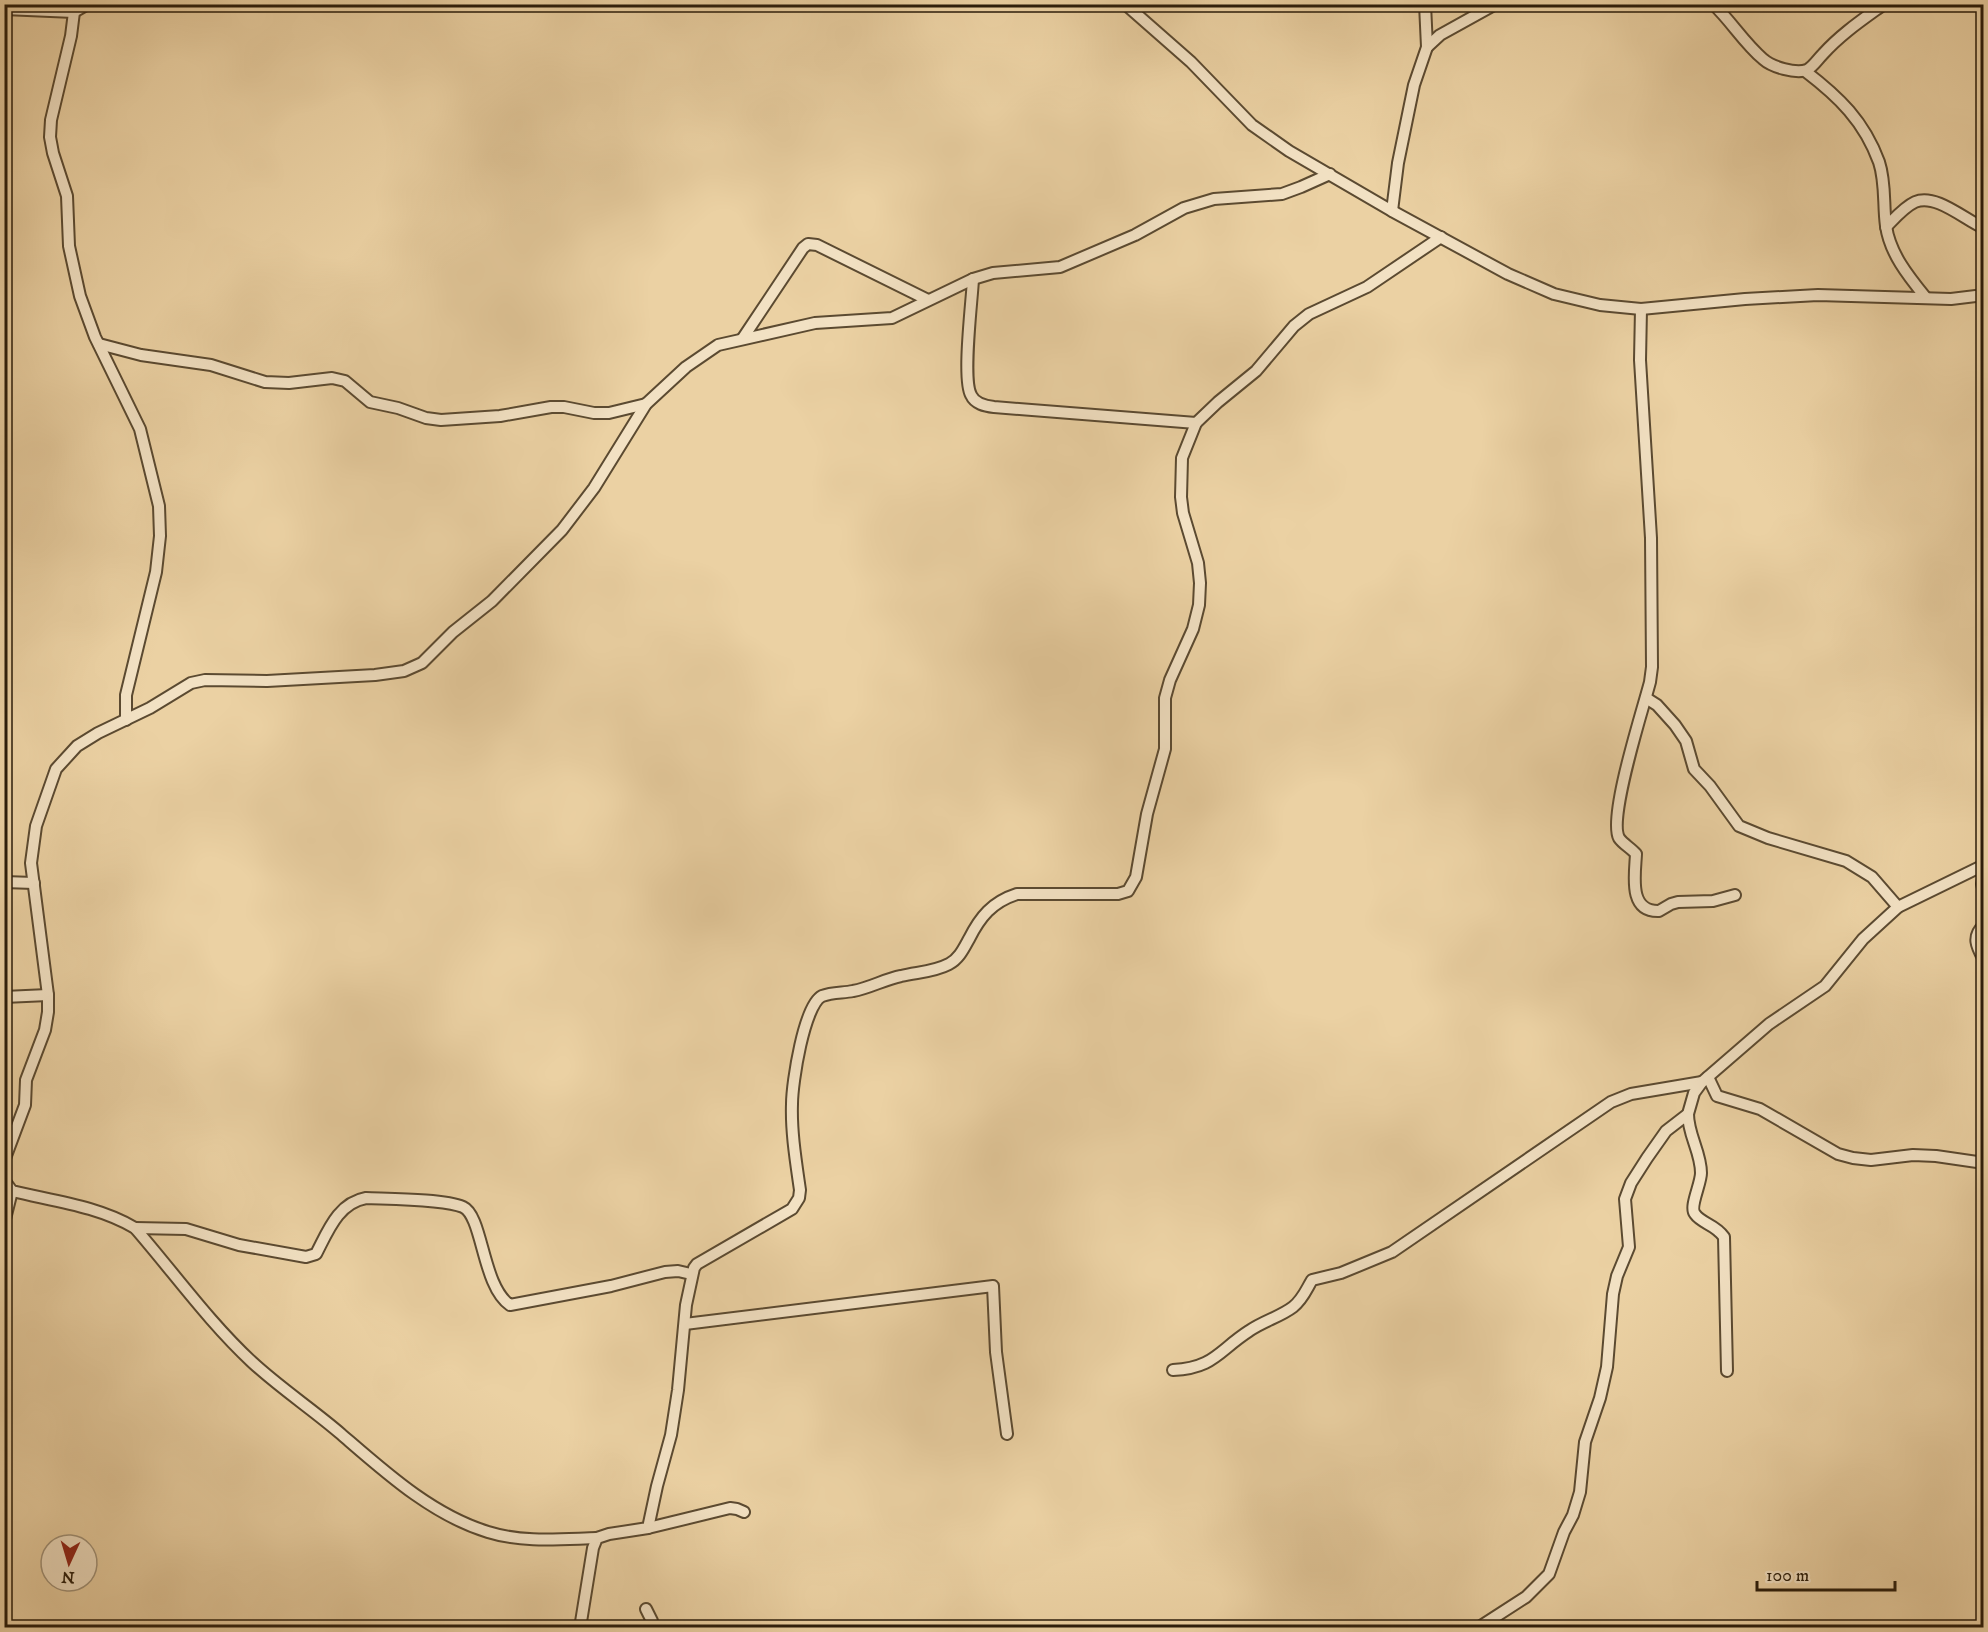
<svg xmlns="http://www.w3.org/2000/svg" width="1988" height="1632" viewBox="0 0 1988 1632" font-family="'IM FELL DW Pica',serif">
<style>
.lines{fill:none;stroke-linecap:round;stroke-linejoin:round}
.minor-casing{stroke:#5b4a31;stroke-width:14}
.minor{stroke:#f2e1c3;stroke-width:10}
</style>
<rect width="100%" height="100%" fill="#ebd1a3"/>
<filter id="stains"><feTurbulence type="fractalNoise" baseFrequency=".00333" numOctaves="4"/><feColorMatrix values="0 0 0 0 .2 0 0 0 0 .09 0 0 0 0 .02 0 0 0 .5 -.17"/></filter>
<radialGradient id="worn" r=".72"><stop offset=".6" stop-color="#630" stop-opacity="0"/><stop offset="1" stop-color="#630" stop-opacity=".3"/></radialGradient>
<g class="lines">
<g class="minor-casing">
<g id="minor">
<path d="M1125,4L1191,62L1252,125L1289,151L1392,211L1508,274L1554,294L1600,305L1641,309L1745,299L1818,295L1951,299L1984,295"/>
<path d="M1713,4C1731,21 1744,43 1763,59C1772,67 1795,74 1807,70C1813,67 1818,59 1823,54C1841,34 1862,20 1884,4"/>
<path d="M4,9L74,12L88,4"/>
<path d="M74,12L71,36L51,120L50,137L53,153L67,196L69,246L80,296L95,337L140,429L159,506L160,536L156,572L126,695V720"/>
<path d="M1427,47L1440,35L1496,4"/>
<path d="M1805,71C1839,97 1864,121 1879,162C1886,183 1883,205 1886,226C1890,254 1909,277 1926,298"/>
<path d="M1392,211L1398,163L1414,85L1427,47L1425,4"/>
<path d="M1886,227C1894,219 1904,207 1915,202C1936,193 1965,220 1984,228"/>
<path d="M973,279C972,301 962,379 971,395C975,404 985,406 994,407L1196,423"/>
<path d="M1641,309L1640,360L1651,538L1652,667L1650,682C1643,709 1608,817 1619,838C1623,844 1631,848 1636,854C1635,875 1628,912 1659,911L1671,904L1678,902L1713,901L1735,895"/>
<path d="M743,338L803,248L808,244L817,245L928,300"/>
<path d="M99,344L141,355L211,365L265,382L289,383L332,378L345,381L370,402L398,408L426,418L441,420L500,416L551,407H564L594,413H609L646,404"/>
<path d="M1646,698L1657,705L1675,725L1686,741L1694,769L1710,786L1739,826L1768,838L1846,861L1872,877L1898,907"/>
<path d="M1984,872L1982,884L1984,892"/>
<path d="M4,882L34,883"/>
<path d="M1984,925C1971,937 1977,947 1984,960"/>
<path d="M4,997L48,995"/>
<path d="M1708,1077L1717,1096L1760,1109L1838,1154L1853,1158L1871,1160L1913,1155L1936,1156L1984,1163"/>
<path d="M1688,1114C1688,1135 1701,1152 1701,1173C1701,1184 1689,1207 1695,1214C1702,1224 1715,1224 1724,1237L1727,1371"/>
<path d="M4,1161L25,1105L26,1080L45,1030L48,1012V995L31,863L36,826L56,769L77,746L98,733L150,708L191,683L205,680L267,681L375,675L404,671L422,663L453,632L492,601L562,530L594,488L646,404L686,367L718,345L815,323L892,318L973,279L993,273L1060,267L1135,235L1184,208L1214,199L1282,194L1301,187L1330,174"/>
<path d="M4,1180L12,1191C53,1201 98,1206 135,1228C174,1273 209,1322 252,1362C280,1388 312,1409 341,1434C385,1472 432,1515 488,1532C523,1543 561,1539 597,1538"/>
<path d="M4,1223L12,1191"/>
<path d="M135,1228L186,1229L239,1245L306,1257L316,1254C328,1231 338,1203 366,1198C389,1199 444,1199 463,1207C483,1216 482,1286 510,1305L611,1286L665,1272L678,1271L691,1274"/>
<path d="M685,1324L993,1286L996,1352L1007,1434"/>
<path d="M1173,1370C1214,1368 1218,1351 1249,1331C1263,1321 1280,1317 1293,1307C1303,1299 1306,1290 1312,1280L1341,1273L1392,1252L1611,1102L1631,1094L1702,1082"/>
<path d="M648,1528L730,1508L737,1509L744,1512"/>
<path d="M646,1609L652,1621V1628"/>
<path d="M580,1628L593,1548L597,1538L609,1534L648,1528L657,1486L671,1435L678,1390L686,1305L694,1268L697,1264L792,1209L799,1198L800,1190C796,1162 791,1132 792,1104C792,1083 804,1005 822,996C832,992 843,993 853,991C870,988 885,979 901,976C918,972 934,972 949,964C959,959 964,948 969,939C980,917 992,902 1017,894H1118L1128,891L1136,877L1147,814L1165,749V698L1170,680L1193,629L1199,605L1200,583L1198,563L1183,513L1181,497L1182,458L1196,423L1218,402L1256,371L1294,326L1309,314L1367,287L1441,237"/>
<path d="M1478,1628L1526,1597L1549,1574L1564,1532L1573,1515L1580,1492L1585,1442L1600,1398L1607,1367L1613,1294L1617,1276L1629,1247L1625,1199L1631,1183L1647,1158L1666,1131L1688,1114L1694,1093L1702,1082L1769,1024L1825,986L1863,939L1898,907L1984,865"/>
</g>
</g>
<use href="#minor" class="minor"/>
</g>
<rect width="1988" height="1632" fill="none" stroke="#ebd1a3" stroke-width="24"/>
<rect x="6" y="6" width="1976" height="1620" fill="none" stroke="#2b1d0b" stroke-width="3"/>
<rect x="12" y="12" width="1964" height="1608" fill="none" stroke="#2b1d0b" stroke-width="1.5"/>
<g transform="translate(69 1563) rotate(184)"><circle r="28" fill="#f2e1c3" stroke="#a29379" stroke-width="1.5"/>
<path d="M0-4.5L10 22L0 15L-10 22Z" fill="#8f2418"/>
<text y="-9" font-size="16" font-weight="bold" text-anchor="middle" fill="#2b1d0b">N</text>
</g>
<path d="M1757 1581v9h138v-9" fill="none" stroke="#2b1d0b" stroke-width="3"/>
<text x="1766" y="1581" font-size="18" fill="#2b1d0b" stroke="#f2e1c3" stroke-width="4.5" paint-order="stroke">100 m</text>
<rect width="100%" height="100%" filter="url(#stains)"/>
<rect width="100%" height="100%" fill="url(#worn)"/>
</svg>
